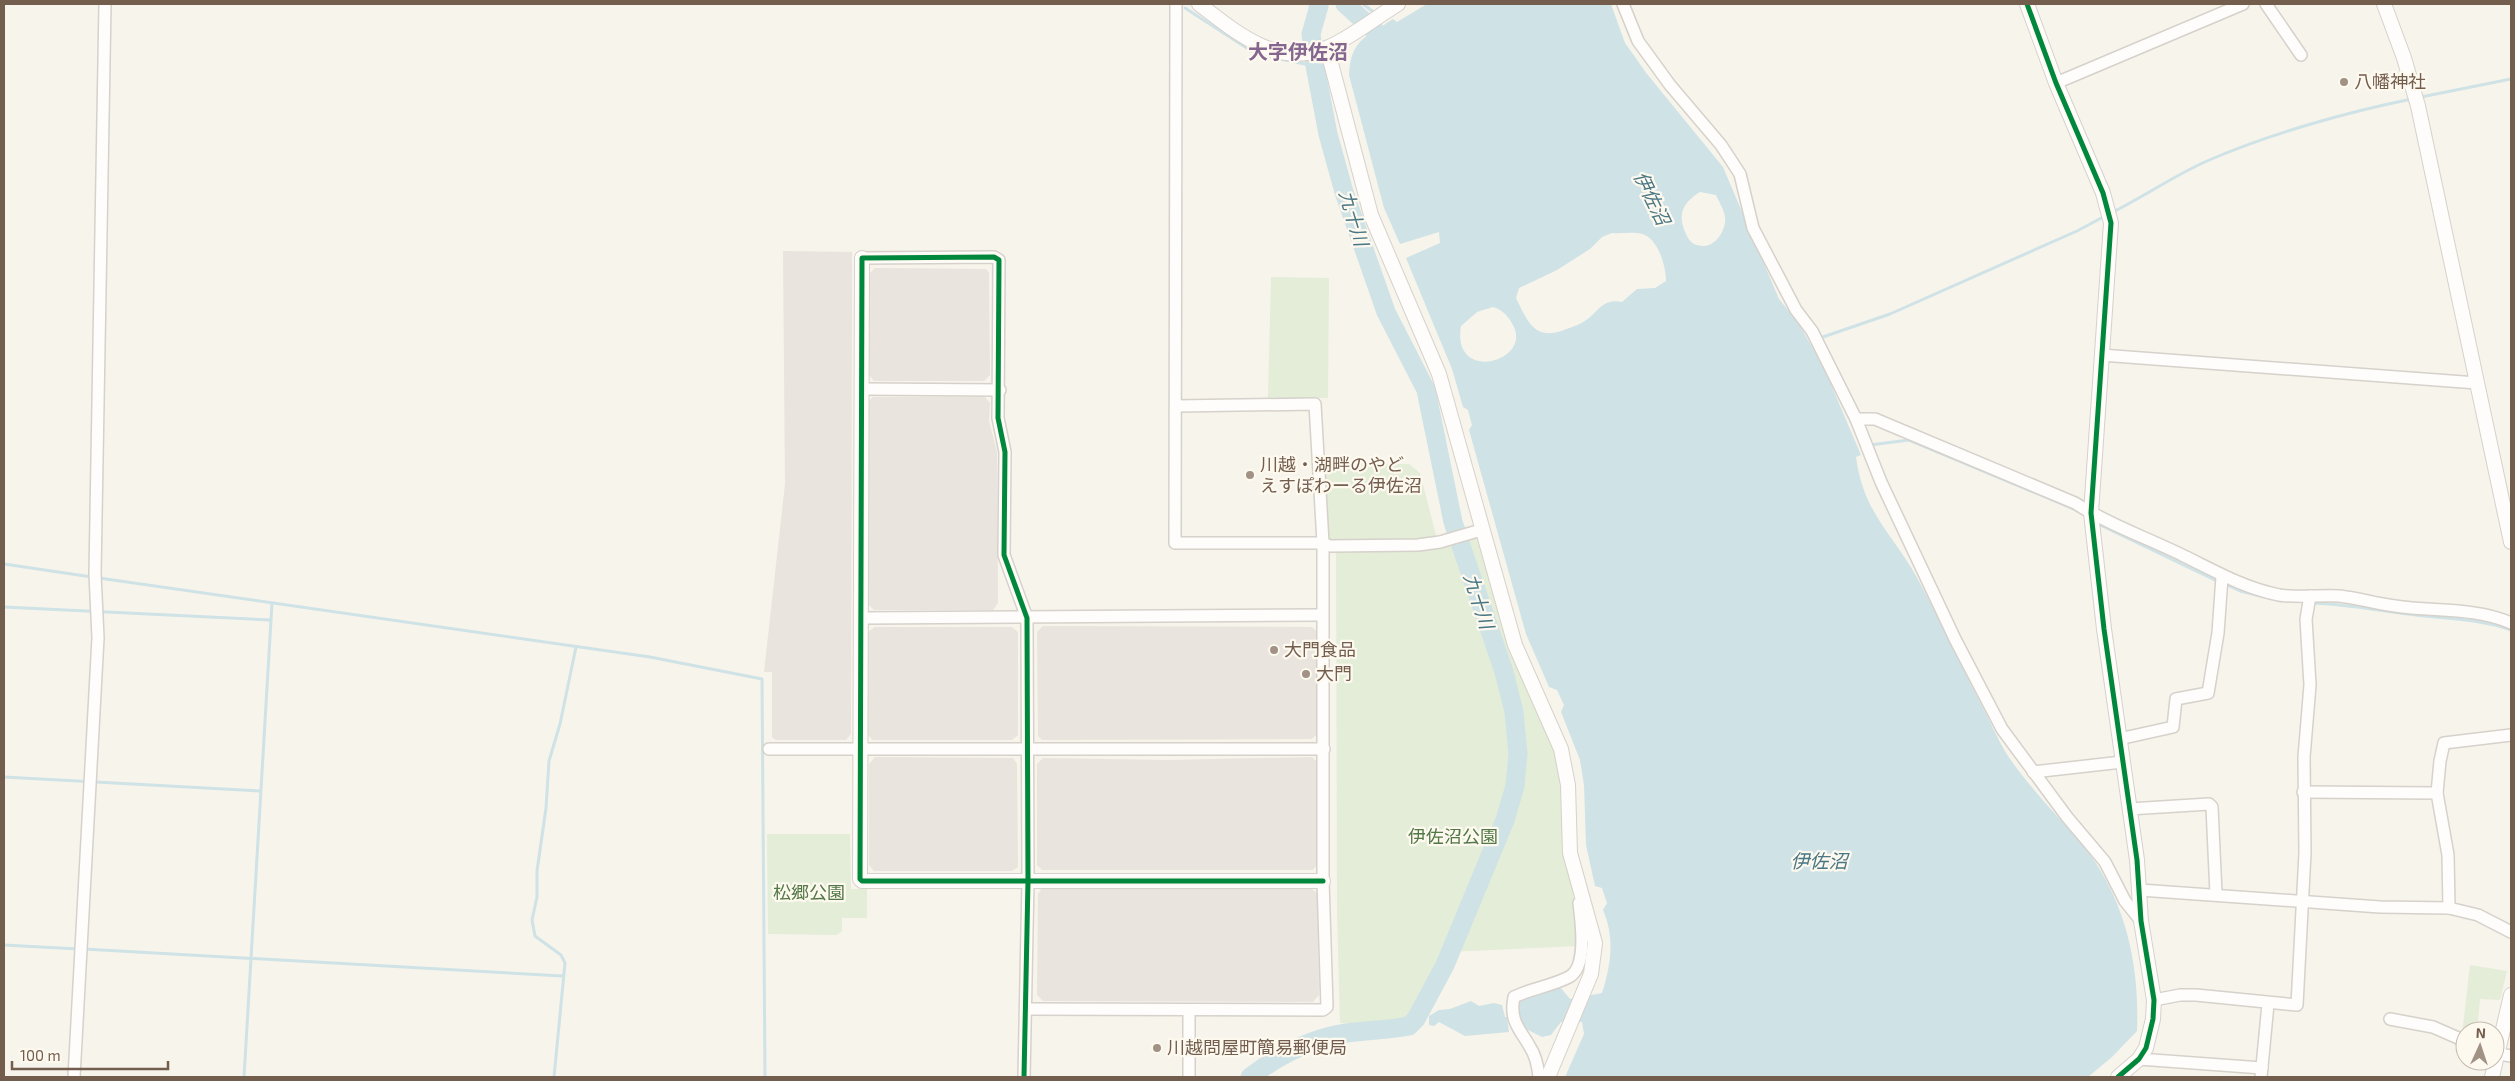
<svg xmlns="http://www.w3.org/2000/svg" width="2515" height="1081" viewBox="0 0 2515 1081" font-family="'Exo 2','Noto Sans JP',sans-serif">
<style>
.industrial{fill:#e9e4dd}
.green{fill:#e3edd8}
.water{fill:#cfe2e6;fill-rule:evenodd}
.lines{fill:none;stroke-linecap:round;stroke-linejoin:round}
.stream{stroke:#cfe2e6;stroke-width:3}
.river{stroke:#cfe2e6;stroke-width:19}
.minor-casing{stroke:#d6d1ca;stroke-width:14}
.tertiary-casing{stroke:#d6d1ca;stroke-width:16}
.minor{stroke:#fefdfc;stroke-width:11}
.tertiary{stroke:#fefdfc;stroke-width:14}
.cycleway-casing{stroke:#fef9ef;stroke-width:8}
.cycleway{stroke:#00873e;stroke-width:5}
.poi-dot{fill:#a19285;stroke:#fef9ef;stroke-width:2}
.labels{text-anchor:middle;stroke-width:4.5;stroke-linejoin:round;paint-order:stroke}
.poi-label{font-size:18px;fill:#735e4e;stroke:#fef9ef;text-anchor:start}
.park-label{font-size:18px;fill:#527847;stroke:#fef9ef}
.water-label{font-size:19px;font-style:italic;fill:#497785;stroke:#fef9ef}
.quarter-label{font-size:20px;font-weight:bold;fill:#84668f;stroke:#fef9ef}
</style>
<rect width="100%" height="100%" fill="#f7f4ec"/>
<g class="industrial">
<path d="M783,251L852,252L851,734L846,740H776L772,737V672H764L785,484Z"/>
<path d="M875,268L986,269L989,273L990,375L984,381H874L869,375V274Z"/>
<path d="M873,397H985L990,403L989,421L997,452L998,603L993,610H874L867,603L868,402Z"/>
<path d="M1043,626L1312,627L1317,632L1318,734L1311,739L1042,740L1038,736L1037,632Z"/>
<path d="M875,627H1012L1018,632V735L1012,740H872L868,734V632Z"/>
<path d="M875,757L1013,758L1017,764L1018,867L1012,871H874L869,865V764Z"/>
<path d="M1312,757L1318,763V865L1312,870H1042L1037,865V764L1043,758L1168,760Z"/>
<path d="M1042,888L1312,889L1318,894L1319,995L1313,1002L1043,1001L1037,995L1038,894Z"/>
</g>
<g class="green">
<path d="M1271,277L1329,278L1328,398H1268Z"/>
<path d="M1352,463L1409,464L1420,473L1437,539L1422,541H1331L1325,534L1324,468Z"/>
<path d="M1478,536L1559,761L1579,946L1447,952C1435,977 1423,1014 1395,1026L1340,1023L1337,912L1336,553L1339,549Z"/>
<path d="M767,834H850L851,889H867V918H842V931L837,935L768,934Z"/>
<path d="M2470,965L2507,971L2500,1000L2480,999L2478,1022L2484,1023V1031H2465V1037L2462,1035Z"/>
</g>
<g class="water">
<path d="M1427,4H1611L1625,43L1647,74L1723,167L1779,299L1799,324L1824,368L1861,455L1856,457C1863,511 1890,531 1915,574C1939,617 1959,662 1982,706C1990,721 1997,738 2006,753C2028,786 2055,813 2081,843C2125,896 2140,964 2137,1031L2112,1057L2088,1077H1565L1584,1034L1582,1022H1561L1551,1035L1542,1037L1522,1027L1517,1006L1521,1000L1560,987L1570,999L1602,993C1611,965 1615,938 1603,910L1607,903L1602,888L1595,886L1586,845L1584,785L1580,760L1561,712L1564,705L1557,690L1549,687L1526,634L1469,430L1472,425L1468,410L1463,407L1452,369L1406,258L1440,243L1439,232L1400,244L1384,208L1349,75C1351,39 1365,38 1393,19L1397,22ZM1700,192L1716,195C1719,202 1724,209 1725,217C1727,231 1713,251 1697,245C1692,244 1688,239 1686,234C1677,215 1682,203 1700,192ZM1612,233C1622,234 1636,231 1645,235C1659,242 1666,267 1666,281L1655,288L1637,289L1622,302C1605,298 1599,309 1589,318C1582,324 1572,327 1564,330C1534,341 1528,322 1516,298L1519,288L1557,270L1590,249L1602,237ZM1493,307C1503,310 1508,316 1513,325C1533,362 1451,384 1461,326L1477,312Z"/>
<path d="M1471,1001L1479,1006L1494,1003L1502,1005L1505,1017H1507L1509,1032L1465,1036L1439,1022L1434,1026L1429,1025V1016L1439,1010L1450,1009Z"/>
</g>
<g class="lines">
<g class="stream">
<path d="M1310,4L1311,34"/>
<path d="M1363,4L1376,14"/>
<path d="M1185,8L1256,54L1315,66"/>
<path d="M2421,97L2511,79"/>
<path d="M2113,212C2145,196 2175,175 2207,161C2269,134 2347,112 2412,99"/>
<path d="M1820,338L1890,314L2077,231L2105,216"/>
<path d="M1870,445L1909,440L2081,512"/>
<path d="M2096,523L2219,582"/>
<path d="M4,564L92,577"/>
<path d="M99,578L650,657L762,679L765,1077"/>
<path d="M2225,584L2240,591L2281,601"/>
<path d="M2312,603C2345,604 2376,610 2408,614C2443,619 2478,618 2511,630"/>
<path d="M4,607L270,620"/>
<path d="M4,777L260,791"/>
<path d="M4,945L78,949"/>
<path d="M84,949L563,976"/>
<path d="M244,1077L272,603"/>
<path d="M554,1077L565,963L561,955L535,936L532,920L537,897V871L546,808L549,761L560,724L576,647"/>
</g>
<g class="river">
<path d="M1345,4L1375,31L1388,48"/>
<path d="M1250,1077C1279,1055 1311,1038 1347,1033C1368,1030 1389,1030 1409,1026L1416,1019L1445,965L1505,820L1515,786L1518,754L1514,712L1504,672L1453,522L1426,390L1386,312L1344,192L1328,134L1315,66L1311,34L1319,6"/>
</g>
<g class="minor-casing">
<g id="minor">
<path d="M1176,4L1175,543H1323L1330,546L1418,545L1440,542L1481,530"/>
<path d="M1623,4L1638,41L1670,85L1721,145L1740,174L1753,228L1796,310L1812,331L1856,419L1881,482L1955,639L2002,729L2067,817L2105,862L2125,901L2141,921"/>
<path d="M2266,4L2301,55"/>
<path d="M2056,83L2243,4"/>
<path d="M862,258L994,257L999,260L998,418L1005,452L1004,555L1027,618L1028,881L1024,1077"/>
<path d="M2101,355L2477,383"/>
<path d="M863,389L1000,390"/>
<path d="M1856,419H1875L2075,503C2109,525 2148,538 2184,556C2215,571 2244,588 2279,595C2298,598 2319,595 2339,596C2358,598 2377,604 2395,606C2434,612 2474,607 2511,623"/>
<path d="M861,618L1322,615"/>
<path d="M2119,739L2173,727L2176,699L2208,693L2218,633L2222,577"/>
<path d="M769,749H1324"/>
<path d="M2033,772L2122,762"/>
<path d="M2303,792L2437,793"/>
<path d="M2129,809L2209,804L2212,807L2216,894"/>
<path d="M2140,890L2380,907L2449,908L2478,915L2511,932"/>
<path d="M2449,908L2448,855L2437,793L2440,761L2444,743L2511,735"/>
<path d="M2154,1000L2180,995H2196L2297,1005L2305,853L2304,757L2310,685L2306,619L2310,596"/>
<path d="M1026,1009L1323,1010L1327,1007L1323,881V543L1315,404L1176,406"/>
<path d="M2390,1019L2433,1027L2465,1041"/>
<path d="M2499,1054L2511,1056"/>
<path d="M2139,1059L2262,1068"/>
<path d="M74,1077L98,638L95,574L105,4"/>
<path d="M1189,1077V1010"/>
<path d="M1539,1077C1538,1067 1536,1056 1530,1047C1520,1029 1509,1021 1514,997C1532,988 1552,986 1569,977C1588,967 1581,921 1579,903"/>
<path d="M2261,1077L2268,1004"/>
</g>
</g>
<g class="tertiary-casing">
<g id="tertiary">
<path d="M1199,4C1236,32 1276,68 1326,48C1346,41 1378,16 1398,4"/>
<path d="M2027,4L2056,83L2103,193L2111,223L2091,513L2104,629L2137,860L2141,921L2154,1000L2153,1019L2146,1048L2139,1059L2118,1077"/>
<path d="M2384,4L2404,58L2418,106L2511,542"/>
<path d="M1327,48L1371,215L1439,374L1515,645L1561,749L1568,785L1570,853L1595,943L1591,974L1548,1077"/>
<path d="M862,258L860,879L862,881H1323"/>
<path d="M2492,1077L2511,995"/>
</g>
</g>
<use href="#minor" class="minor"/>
<use href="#tertiary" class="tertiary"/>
<g class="cycleway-casing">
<g id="cycleway">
<path d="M2027,4L2056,83L2103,193L2111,223L2091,513L2104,629L2137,860L2141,921L2154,1000L2153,1019L2146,1048L2139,1059L2118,1077"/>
<path d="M1024,1077L1028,881L1027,618L1004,555L1005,452L998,418L999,260L994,257L862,258L860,879L862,881H1323"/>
</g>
</g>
<use href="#cycleway" class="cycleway"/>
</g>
<g class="poi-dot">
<circle cx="2344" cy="82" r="5"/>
<circle cx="1250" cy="475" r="5"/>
<circle cx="1274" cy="650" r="5"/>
<circle cx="1306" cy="674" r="5"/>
<circle cx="1157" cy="1048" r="5"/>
</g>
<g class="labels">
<g class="poi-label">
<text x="2354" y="88">八幡神社</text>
<text x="1260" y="471">川越・湖畔のやど<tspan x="1260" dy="21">えすぽわーる伊佐沼</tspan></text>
<text x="1284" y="656">大門食品</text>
<text x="1316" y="680">大門</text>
<text x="1167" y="1054">川越問屋町簡易郵便局</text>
</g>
<g class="park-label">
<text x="1453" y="843">伊佐沼公園</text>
<text x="809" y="899">松郷公園</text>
</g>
<g class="water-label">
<text transform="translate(1652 198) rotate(64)" y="7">伊佐沼</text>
<text transform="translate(1354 218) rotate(73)" y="7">九十川</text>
<text transform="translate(1479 601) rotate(72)" y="7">九十川</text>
<text x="1819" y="868">伊佐沼</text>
</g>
<g class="quarter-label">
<text x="1298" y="59">大字伊佐沼</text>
</g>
</g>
<rect width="2515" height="1081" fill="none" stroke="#735e4e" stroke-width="10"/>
<g transform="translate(2480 1046) rotate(3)"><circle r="24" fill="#fef9ef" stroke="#c6bbaf"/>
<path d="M0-4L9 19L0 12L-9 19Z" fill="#a19285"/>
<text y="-8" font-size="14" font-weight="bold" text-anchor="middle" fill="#735e4e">N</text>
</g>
<path d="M12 1061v8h156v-8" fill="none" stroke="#735e4e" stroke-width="2.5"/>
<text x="20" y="1061" font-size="15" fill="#735e4e" stroke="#fef9ef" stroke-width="4" paint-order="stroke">100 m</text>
</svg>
